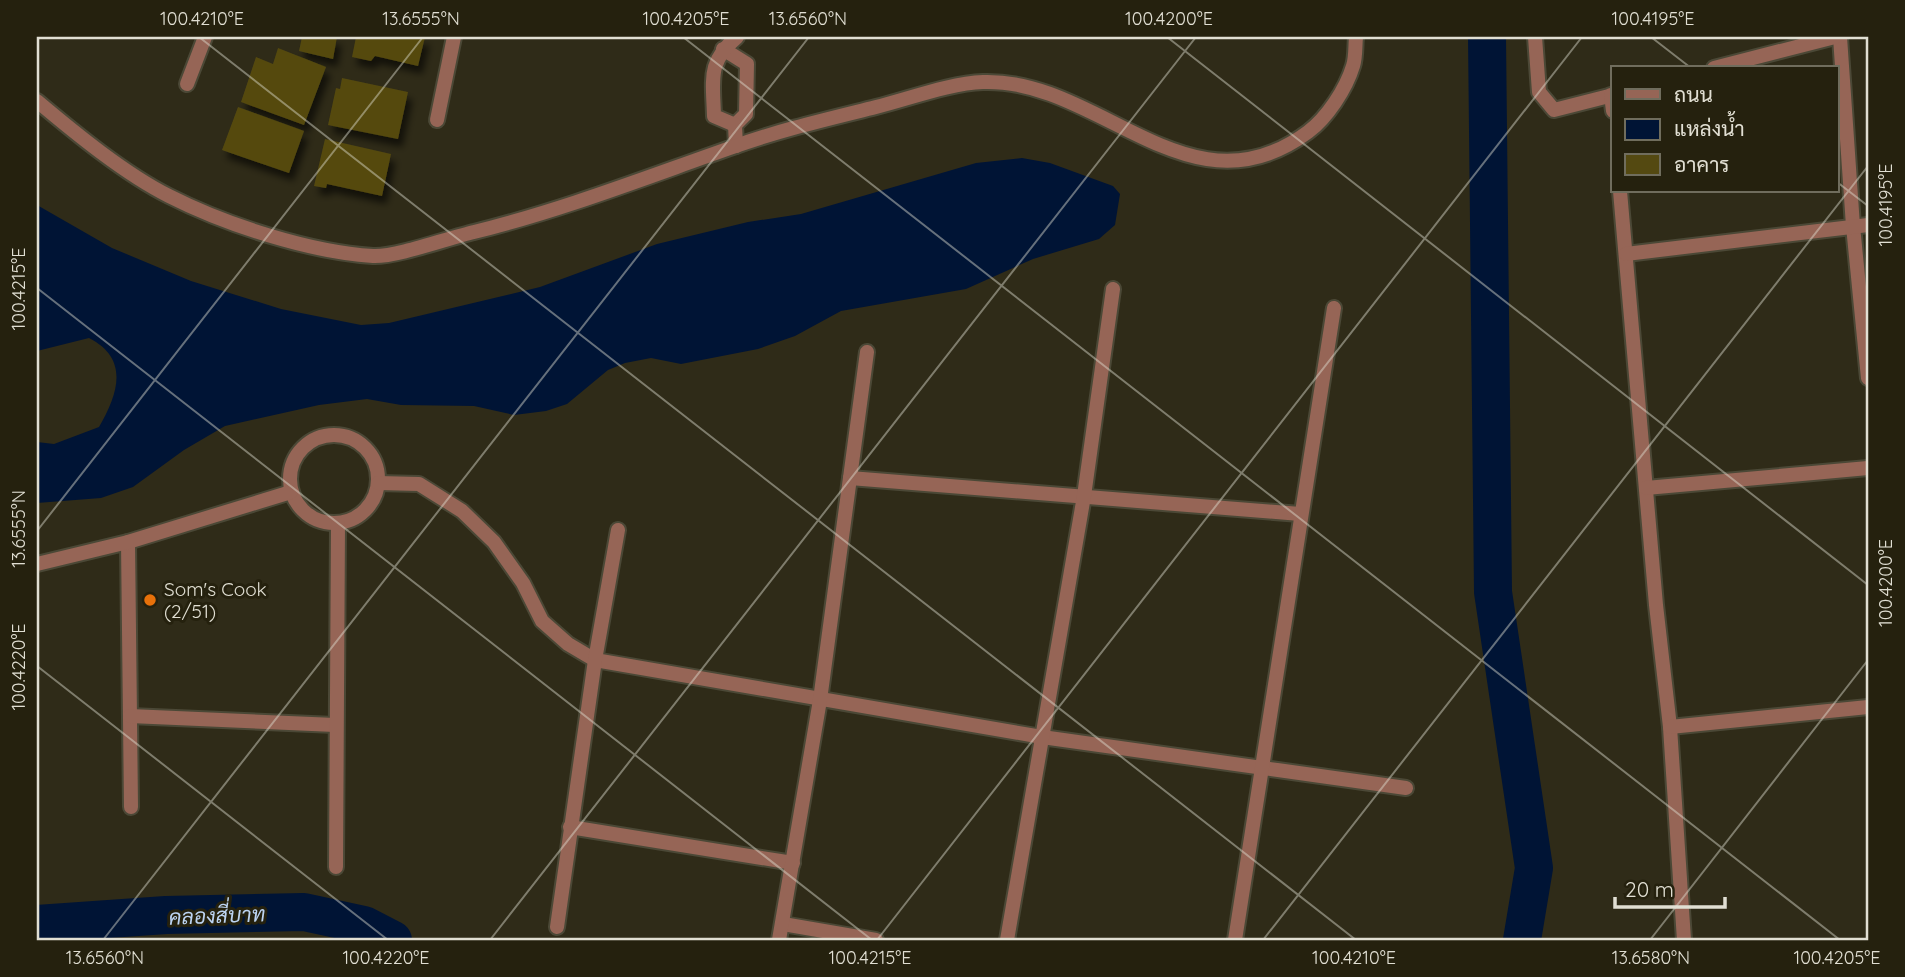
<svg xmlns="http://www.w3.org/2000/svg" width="1905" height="977" viewBox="0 0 1905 977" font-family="Quicksand,Sarabun,sans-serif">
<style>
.water{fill:#001435}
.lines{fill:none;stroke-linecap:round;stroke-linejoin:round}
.canal{stroke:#001435;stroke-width:38}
.building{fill:#544911;filter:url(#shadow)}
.minor-casing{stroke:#4b4836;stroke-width:18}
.minor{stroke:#966556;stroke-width:14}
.ticks{fill:none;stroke:#e1dfd3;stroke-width:2;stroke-opacity:0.45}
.food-dot{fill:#e8710a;stroke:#25210e;stroke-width:2.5}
.labels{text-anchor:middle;stroke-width:6;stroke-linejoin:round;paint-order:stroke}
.poi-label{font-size:19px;fill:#e1dfd3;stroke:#25210e;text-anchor:start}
.water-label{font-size:21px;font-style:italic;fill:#bcd3f1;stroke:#25210e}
.neatline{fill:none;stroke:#e1dfd3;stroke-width:2.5}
.ticks-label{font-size:18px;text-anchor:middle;fill:#e1dfd3}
</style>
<defs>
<filter id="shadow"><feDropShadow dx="4.5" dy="8" stdDeviation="3.5" flood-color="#0009"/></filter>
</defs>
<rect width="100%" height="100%" fill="#2f2b18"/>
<path class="water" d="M1022,158L1050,163L1113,186L1120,194L1115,225L1099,239L1033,259L966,289L841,311L795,336L758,349L681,364L651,358L625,363L608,370L567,404L546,411L514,415L474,406L401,405L367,399L319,405L225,426L184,450L133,487L101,498L37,503V442L54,444L99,427C118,394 130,359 89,338L37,351V205L112,248L191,281L281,309L361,325L389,323L540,287L657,244L748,222L801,214L976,163Z"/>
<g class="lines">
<g class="canal">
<path d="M1487,37L1493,592L1534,868L1522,940"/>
<path d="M37,924L166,915L304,912L364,925L393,940"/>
</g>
</g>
<g class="building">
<path d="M302,37H337L333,59L299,51Z"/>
<path d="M356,37H425L418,66L375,56L371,61L352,57Z"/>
<path d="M278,48L326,67L304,125L241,102L256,57L273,64Z"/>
<path d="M342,78L408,92L398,139L328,125L336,88L340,89Z"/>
<path d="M238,107L304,131L289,173L222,150Z"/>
<path d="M325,139L391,154L382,196L327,184L326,188L314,186Z"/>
</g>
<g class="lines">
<g class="minor-casing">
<g id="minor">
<path d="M1535,37L1539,92L1554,110L1613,95"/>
<path d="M1840,37L1853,226L1868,378"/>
<path d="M723,49L747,64L746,114L735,125L736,146"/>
<path d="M1714,68L1835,37"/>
<path d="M187,84L205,37"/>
<path d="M1611,95L1613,111"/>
<path d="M37,101C75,133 125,174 169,196C226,225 310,252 373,256C397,257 448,238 474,232C563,210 647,177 733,147C780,130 828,119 876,107C908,99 951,83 983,82C1100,78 1190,220 1308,132C1327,118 1346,89 1353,66C1356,57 1355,46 1356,37"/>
<path d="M437,120L454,37"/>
<path d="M735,125L714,116C713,79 707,62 737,37"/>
<path d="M1620,191L1656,605L1670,727L1684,940"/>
<path d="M1626,254L1868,225"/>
<circle cx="334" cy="479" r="44"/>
<path d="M850,478L1300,514"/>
<path d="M378,483L419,484L462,511L494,542L523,583L542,621L568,644L595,660L1042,737L1406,788"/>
<path d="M1646,488L1868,468"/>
<path d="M128,542L131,807"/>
<path d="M37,564L128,542L291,492"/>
<path d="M130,716L335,725"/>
<path d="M1670,727L1868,707"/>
<path d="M570,827L793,863"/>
<path d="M336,867L338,524"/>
<path d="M783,924L876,940"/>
<path d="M557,927L595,660L618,530"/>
<path d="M779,940L820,700L867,352"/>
<path d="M1007,940L1084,496L1113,289"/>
<path d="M1235,940L1334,308"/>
</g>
</g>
<use href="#minor" class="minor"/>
</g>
<path class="ticks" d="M199,37L1356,940M683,37L1840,940M1167,37L1868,585M1651,37L1691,68M1837,182L1868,206M37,288L872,940M37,531L423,37M37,666L388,940M103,940L809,37M490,940L1196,37M877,940L1582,37M1263,940L1868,166M1650,940L1868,660"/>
<circle class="food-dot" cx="150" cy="600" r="7"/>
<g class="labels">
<g class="poi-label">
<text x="164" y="596">Som's Cook<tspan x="164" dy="22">(2/51)</tspan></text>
</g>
<g class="water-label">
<text transform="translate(217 916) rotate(-2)" y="7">คลองสี่บาท</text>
</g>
</g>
<rect width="1905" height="977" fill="none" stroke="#25210e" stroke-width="77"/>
<rect x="1611" y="66" width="228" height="126" fill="#25210e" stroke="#706d5d" stroke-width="2"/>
<rect x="1625" y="89" width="35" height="10" fill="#966556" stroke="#706d5d" stroke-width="2"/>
<text x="1674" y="102" font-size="21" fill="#e1dfd3">ถนน</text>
<rect x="1625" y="119" width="35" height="21" fill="#001435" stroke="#706d5d" stroke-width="2"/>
<text x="1674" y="136" font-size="21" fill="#e1dfd3">แหล่งน้ำ</text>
<rect x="1625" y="154" width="35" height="21" fill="#544911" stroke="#706d5d" stroke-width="2"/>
<text x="1674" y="172" font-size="21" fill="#e1dfd3">อาคาร</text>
<path d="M1615 897v10h110v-10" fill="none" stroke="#e1dfd3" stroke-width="3.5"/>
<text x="1625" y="897" font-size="21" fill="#e1dfd3" stroke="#25210e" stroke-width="5" paint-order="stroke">20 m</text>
<rect x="38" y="38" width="1829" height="901" class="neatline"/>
<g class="ticks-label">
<text x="202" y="25">100.4210°E</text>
<text x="421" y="25">13.6555°N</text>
<text x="686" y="25">100.4205°E</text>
<text x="808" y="25">13.6560°N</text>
<text x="1169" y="25">100.4200°E</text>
<text x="1653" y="25">100.4195°E</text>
<text transform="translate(1886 205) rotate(-90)" y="6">100.4195°E</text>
<text transform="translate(19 289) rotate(-90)" y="6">100.4215°E</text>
<text transform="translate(19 529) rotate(-90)" y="6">13.6555°N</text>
<text transform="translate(1886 583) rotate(-90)" y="6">100.4200°E</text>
<text transform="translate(19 667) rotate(-90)" y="6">100.4220°E</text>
<text x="105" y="964">13.6560°N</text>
<text x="386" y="964">100.4220°E</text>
<text x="870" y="964">100.4215°E</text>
<text x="1354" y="964">100.4210°E</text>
<text x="1651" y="964">13.6580°N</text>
<text x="1837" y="964">100.4205°E</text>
</g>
</svg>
